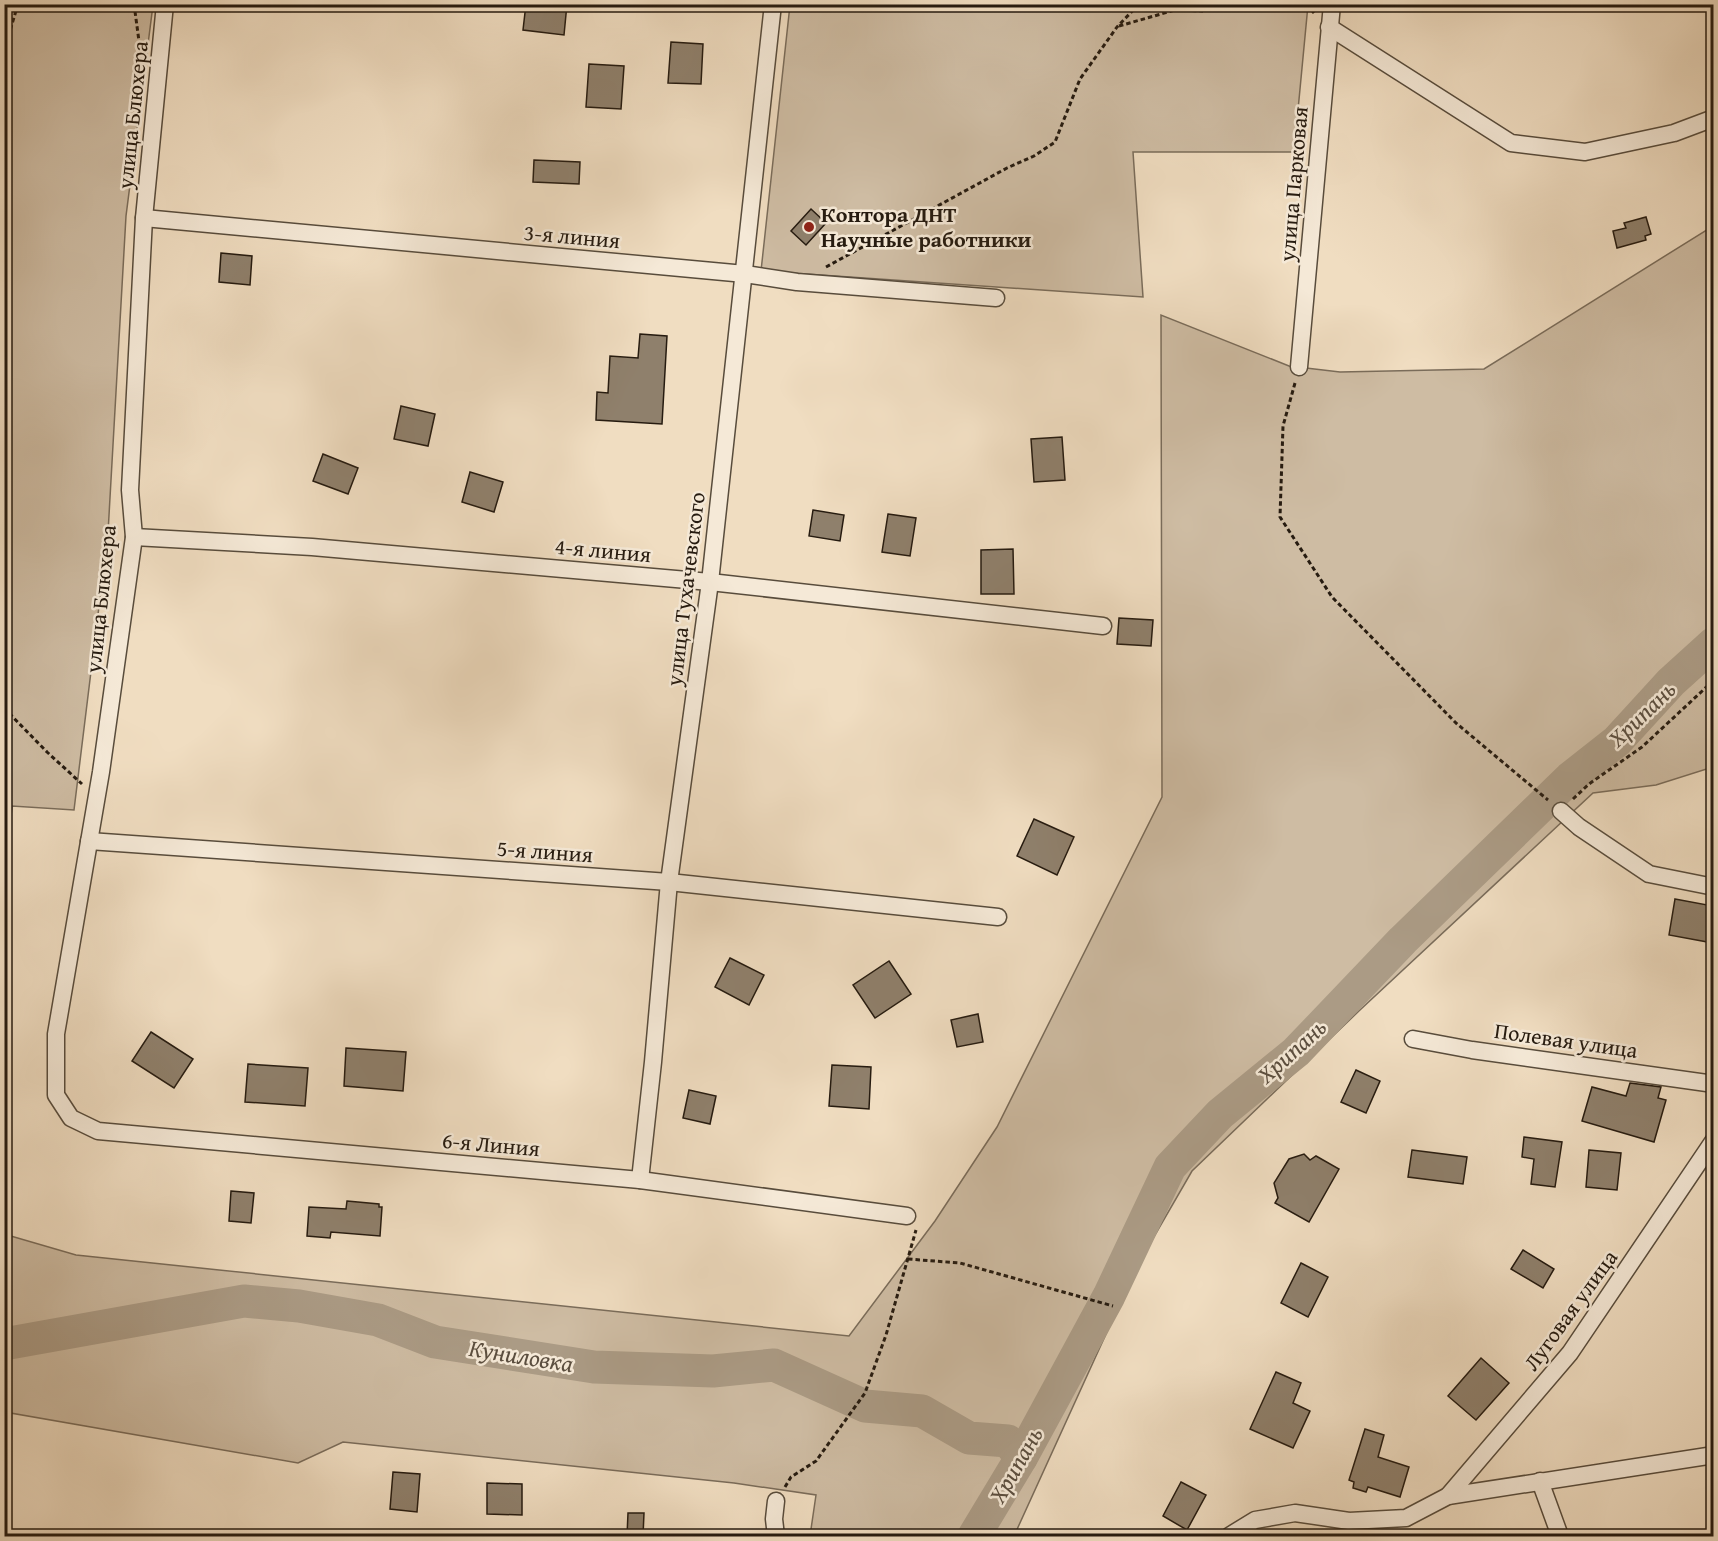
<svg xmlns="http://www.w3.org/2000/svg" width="1718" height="1541" viewBox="0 0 1718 1541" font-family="'Gentium Book Plus',serif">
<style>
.green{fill:#cebca3;stroke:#7a6c5a;stroke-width:1.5}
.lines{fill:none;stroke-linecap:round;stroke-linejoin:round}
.river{stroke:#ab9b85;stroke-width:33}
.building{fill:#8f806c;stroke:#261b10;stroke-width:1.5}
.minor-casing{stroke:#584c3c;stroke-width:19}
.path{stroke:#261b10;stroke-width:3;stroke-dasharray:4.5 3;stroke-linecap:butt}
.minor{stroke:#f5e9d7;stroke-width:16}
.poi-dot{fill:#8f2418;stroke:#f5e9d7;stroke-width:2}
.labels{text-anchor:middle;stroke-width:5;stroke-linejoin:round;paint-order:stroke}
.street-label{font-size:22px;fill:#261b10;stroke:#f5e9d7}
.poi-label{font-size:22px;font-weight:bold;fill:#261b10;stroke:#f5e9d7;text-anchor:start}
.water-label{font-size:24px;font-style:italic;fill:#5b4e3f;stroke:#f5e9d7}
</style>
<rect width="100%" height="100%" fill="#f0ddc1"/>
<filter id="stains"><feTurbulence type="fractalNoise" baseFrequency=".00333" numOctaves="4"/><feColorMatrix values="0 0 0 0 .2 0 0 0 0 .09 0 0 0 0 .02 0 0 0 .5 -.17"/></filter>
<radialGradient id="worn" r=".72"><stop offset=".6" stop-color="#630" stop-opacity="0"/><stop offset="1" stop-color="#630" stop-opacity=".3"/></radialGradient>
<g class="green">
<path d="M9,5H153L126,216L108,533L74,810L12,806L5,877L4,145L11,83Z"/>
<path d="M790,5H1308L1294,152H1133L1143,297L761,271Z"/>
<path d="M1713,226V767L1656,785L1593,793L1360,1010L1192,1171L1137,1266L1014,1536H810L816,1495L734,1483L343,1442L298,1463L5,1412L4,1234L76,1255L849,1336L935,1221L997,1127L1162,797L1161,315L1289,366L1340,372L1484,369Z"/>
</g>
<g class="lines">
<g class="river">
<path d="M4,1344L244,1301L299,1306L378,1320L435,1342L594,1367L713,1371L774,1365L865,1406L922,1411L969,1438L1008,1441L1021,1458"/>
<path d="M974,1536L1021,1458L1109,1296L1170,1167L1220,1114L1296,1052L1403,940L1570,778L1617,741L1671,682L1714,643"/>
</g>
</g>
<g class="building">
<path d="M526,4H567L564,35L523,30Z"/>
<path d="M671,42L703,44L701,84L668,83Z"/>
<path d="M589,64L624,66L621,109L586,107Z"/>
<path d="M534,160L580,162L579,184L533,182Z"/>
<path d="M811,209L826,223L806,245L791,231Z"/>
<path d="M1646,217L1651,234L1645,236L1646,240L1617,248L1613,231L1626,228L1624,223Z"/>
<path d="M221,253L252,256L250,285L219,282Z"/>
<path d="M640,334L667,336L662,424L596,420L597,392L608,393L610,356L638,358Z"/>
<path d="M401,406L435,414L428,446L394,439Z"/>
<path d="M1062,437L1065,480L1034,482L1031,439Z"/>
<path d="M323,454L358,468L348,494L313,481Z"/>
<path d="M470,472L503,482L494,512L462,502Z"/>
<path d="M813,510L844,515L840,541L809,536Z"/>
<path d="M888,514L916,518L910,556L882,552Z"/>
<path d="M1013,549L1014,594H981V550Z"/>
<path d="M1119,618L1153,620L1151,646L1117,644Z"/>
<path d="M1034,819L1074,837L1057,875L1017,856Z"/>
<path d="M1675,899L1713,906V943L1669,935Z"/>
<path d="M730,958L764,975L749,1005L715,987Z"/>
<path d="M889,961L911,994L875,1018L853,985Z"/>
<path d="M978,1014L983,1042L957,1047L951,1020Z"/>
<path d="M151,1032L193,1059L174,1088L132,1061Z"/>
<path d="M346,1048L406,1052L403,1091L344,1086Z"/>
<path d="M248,1064L308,1068L305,1106L245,1102Z"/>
<path d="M832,1065L871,1067L869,1109L829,1106Z"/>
<path d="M1356,1070L1380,1081L1366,1113L1341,1102Z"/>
<path d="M1630,1083L1661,1087L1658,1098L1666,1100L1654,1142L1582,1121L1592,1087L1626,1096Z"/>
<path d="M689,1090L716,1096L710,1124L683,1118Z"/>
<path d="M1524,1137L1562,1142L1555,1187L1531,1184L1534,1159L1522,1157Z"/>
<path d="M1412,1150L1467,1157L1463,1184L1408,1177Z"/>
<path d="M1589,1150L1621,1153L1617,1190L1586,1187Z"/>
<path d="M1304,1154L1310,1160L1316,1156L1339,1169L1309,1222L1275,1203L1278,1198L1274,1183L1289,1159Z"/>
<path d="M231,1191L254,1193L251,1223L229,1221Z"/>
<path d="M347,1201L379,1204V1207H382L380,1236L331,1232L330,1238L307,1236L309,1207L346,1209Z"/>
<path d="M1523,1250L1554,1269L1543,1288L1511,1269Z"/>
<path d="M1301,1263L1328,1277L1308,1317L1281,1303Z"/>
<path d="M1481,1358L1509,1383L1476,1420L1448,1396Z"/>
<path d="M1276,1372L1301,1383L1293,1403L1310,1411L1293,1448L1250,1429Z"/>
<path d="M1365,1429L1384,1435L1378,1457L1409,1467L1400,1497L1368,1487L1366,1492L1353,1488L1354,1482L1349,1480Z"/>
<path d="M393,1472L420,1474L417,1512L390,1509Z"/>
<path d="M1181,1482L1206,1495L1187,1530L1163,1516Z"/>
<path d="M487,1483L522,1484V1515L487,1514Z"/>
<path d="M628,1513H644L643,1536H627Z"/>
</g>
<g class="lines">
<g class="minor-casing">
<g id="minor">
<path d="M165,4L144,218L130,490L134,537L101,772L56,1034V1095L71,1118L98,1131L640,1180L907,1216"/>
<path d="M1329,27L1511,143L1585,152L1674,133L1714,118"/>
<path d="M144,218L745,274L797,282L996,298"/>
<path d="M1299,367L1332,4"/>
<path d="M134,537L312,547L710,582L1103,626"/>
<path d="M1561,811L1579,827L1649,874L1714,887"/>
<path d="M89,841L669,882L998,917"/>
<path d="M1413,1039L1472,1050L1714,1084"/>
<path d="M640,1180L653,1062L669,882L710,582L773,4"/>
<path d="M1540,1481L1560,1536"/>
<path d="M1448,1496L1570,1353L1714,1140"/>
<path d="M776,1501L774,1519L776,1536"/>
<path d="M1229,1536L1255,1520L1295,1513L1349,1521L1406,1518L1448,1496L1714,1455"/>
</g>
</g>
<g class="path">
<path d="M134,4L141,56"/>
<path d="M1306,4L1315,14"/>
<path d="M1119,26L1175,10L1203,11"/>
<path d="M4,51L18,4"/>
<path d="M826,267L1007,168L1034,156L1055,142L1080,79L1117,27L1139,4"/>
<path d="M1295,383L1283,426L1280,517L1332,597L1456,723L1548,800"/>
<path d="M4,708L47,752L82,784"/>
<path d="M1573,799L1589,784L1642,747L1714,680"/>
<path d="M908,1259L960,1263L1113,1306"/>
<path d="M785,1487L791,1477L816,1461L865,1393L886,1335L916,1230"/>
</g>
<use href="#minor" class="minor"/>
</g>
<circle class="poi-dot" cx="809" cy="227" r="6"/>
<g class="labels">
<g class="street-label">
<text transform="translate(132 115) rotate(-84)" y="8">улица Блюхера</text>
<text transform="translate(1293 184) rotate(-85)" y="8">улица Парковая</text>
<text transform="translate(572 236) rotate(5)" y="8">3-я линия</text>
<text transform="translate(603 550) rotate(5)" y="8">4-я линия</text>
<text transform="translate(685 589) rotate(-83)" y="8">улица Тухачевского</text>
<text transform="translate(100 599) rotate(-84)" y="8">улица Блюхера</text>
<text transform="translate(545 851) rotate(4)" y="8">5-я линия</text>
<text transform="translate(1566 1040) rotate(8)" y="8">Полевая улица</text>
<text transform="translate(491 1144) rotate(5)" y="8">6-я Линия</text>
<text transform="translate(1570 1310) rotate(-54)" y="8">Луговая улица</text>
</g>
<g class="poi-label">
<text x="821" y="222">Контора ДНТ<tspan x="821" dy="25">Научные работники</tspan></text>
</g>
<g class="water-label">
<text transform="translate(1642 714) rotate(-44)" y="8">Хрипань</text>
<text transform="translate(1292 1051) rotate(-42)" y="8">Хрипань</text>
<text transform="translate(521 1356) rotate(9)" y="8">Куниловка</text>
<text transform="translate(1016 1465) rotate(-60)" y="8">Хрипань</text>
</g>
</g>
<rect width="1718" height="1541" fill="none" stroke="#f0ddc1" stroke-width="24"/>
<rect x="6" y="6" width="1706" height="1529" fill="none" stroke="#261b10" stroke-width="3"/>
<rect x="12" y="12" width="1694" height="1517" fill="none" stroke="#261b10" stroke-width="1.5"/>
<rect width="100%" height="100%" filter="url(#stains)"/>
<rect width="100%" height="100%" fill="url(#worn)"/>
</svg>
